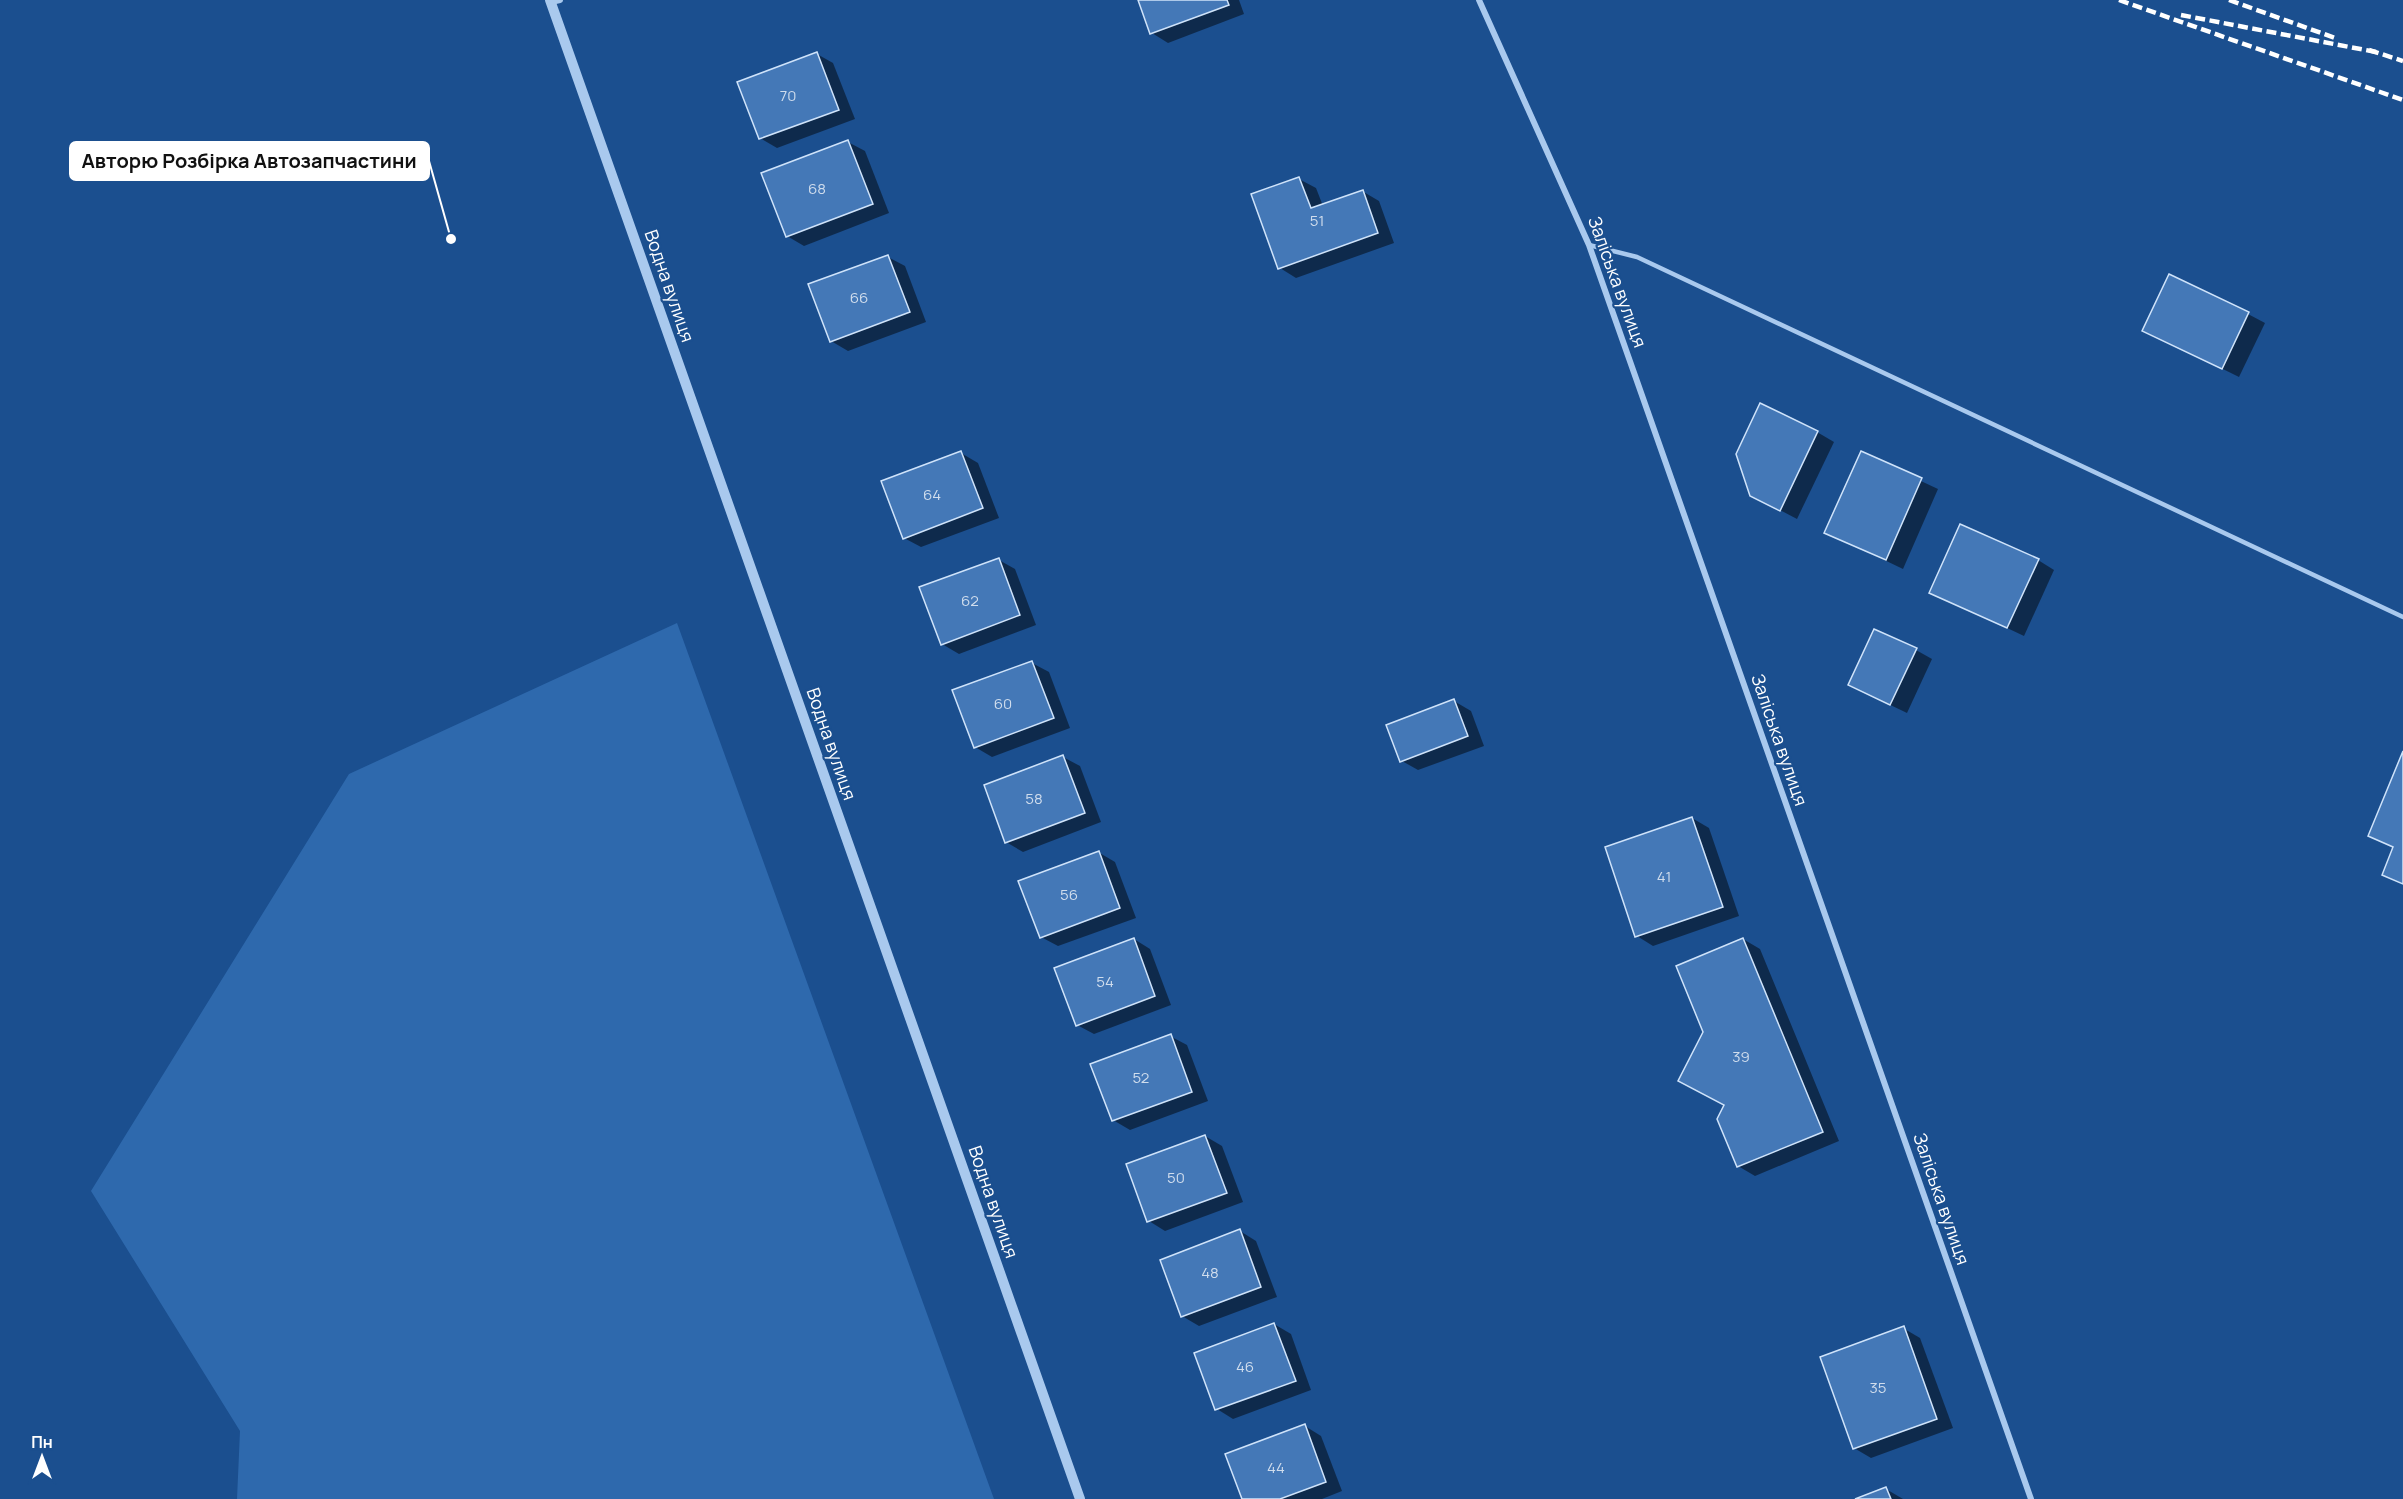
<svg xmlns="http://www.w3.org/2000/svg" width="2403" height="1499" viewBox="0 0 2403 1499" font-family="Manrope,sans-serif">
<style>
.green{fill:#2e69ad}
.shadow{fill:#0007}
.building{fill:#4478b7;stroke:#cfe3fa;stroke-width:1.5}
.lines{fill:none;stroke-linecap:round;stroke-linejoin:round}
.service{stroke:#a9c9ee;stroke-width:4.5}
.minor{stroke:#a9c9ee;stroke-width:6}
.tertiary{stroke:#a9c9ee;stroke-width:10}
.rail{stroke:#fff;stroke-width:4.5;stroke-dasharray:10 4.5;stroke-linecap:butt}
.labels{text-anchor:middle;stroke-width:4.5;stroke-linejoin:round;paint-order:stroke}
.number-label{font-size:15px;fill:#d0dded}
.street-label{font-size:18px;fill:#fff;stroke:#1b4f8f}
.leader{fill:none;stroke:#fff;stroke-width:2}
.callout-dot{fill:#fff;stroke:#1b4f8f;stroke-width:2}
.callout{fill:#fff;stroke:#fff;stroke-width:2}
.callout-label{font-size:20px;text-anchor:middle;font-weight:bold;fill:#111}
</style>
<rect width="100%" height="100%" fill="#1b4f8f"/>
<path class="green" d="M677,623L994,1499H237L240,1431L91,1191L349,774Z"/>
<g class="shadow">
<path d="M1139,0H1239L1244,14L1168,43L1152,33Z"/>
<path d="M817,54L833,63L855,119L777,148L760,138Z"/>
<path d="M848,142L865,151L889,213L804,246L787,236Z"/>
<path d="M1299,179L1316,188L1323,206L1362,191L1379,201L1394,243L1296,278L1280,268Z"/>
<path d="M888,257L905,266L926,322L848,351L831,341Z"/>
<path d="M2248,314L2265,323L2239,377L2144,330Z"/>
<path d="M1817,432L1834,442L1797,519L1751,495Z"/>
<path d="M961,453L978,463L999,518L921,547L904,538Z"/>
<path d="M1861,453L1938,489L1903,569L1826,532Z"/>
<path d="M999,560L1015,569L1036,625L959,654L942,644Z"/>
<path d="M2038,560L2054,570L2024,636L1931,592Z"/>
<path d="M1916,650L1932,659L1907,713L1849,685Z"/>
<path d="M1032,663L1049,672L1070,728L992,757L975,747Z"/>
<path d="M1454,701L1471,711L1484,746L1418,770L1402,761Z"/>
<path d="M1063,757L1080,766L1101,822L1023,852L1006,842Z"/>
<path d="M1692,818L1709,828L1739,916L1653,946L1637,936Z"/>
<path d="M1098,852L1115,862L1136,918L1058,946L1041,937Z"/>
<path d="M1134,939L1150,949L1171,1005L1094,1034L1077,1025Z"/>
<path d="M1743,939L1760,949L1839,1141L1755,1176L1738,1166L1725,1106L1705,1033Z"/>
<path d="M1170,1036L1187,1045L1208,1101L1130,1130L1113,1120Z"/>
<path d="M1205,1136L1222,1146L1243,1202L1165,1231L1149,1221Z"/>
<path d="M1240,1231L1256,1241L1277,1297L1199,1326L1182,1316Z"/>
<path d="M1274,1324L1291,1334L1311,1390L1233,1419L1217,1409Z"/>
<path d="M1903,1328L1920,1338L1953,1428L1871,1458L1854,1448Z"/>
<path d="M1305,1426L1321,1436L1342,1491L1322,1499H1244Z"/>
<path d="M1886,1489L1903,1499H1860Z"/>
</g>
<g class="building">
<path d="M1138,0H1227L1229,5L1150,34Z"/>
<path d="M817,52L839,110L759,139L737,82Z"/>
<path d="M848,140L873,204L786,237L761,173Z"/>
<path d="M1299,177L1311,208L1363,190L1378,233L1278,269L1251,194Z"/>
<path d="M888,255L910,312L830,342L808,284Z"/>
<path d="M2169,274L2249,312L2222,369L2142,331Z"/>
<path d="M1760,403L1818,431L1780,511L1750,496L1736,454Z"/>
<path d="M961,451L983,508L903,539L881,481Z"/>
<path d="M1861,451L1922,478L1886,560L1824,533Z"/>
<path d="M1960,524L2039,559L2007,628L1929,593Z"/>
<path d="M999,558L1020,615L941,645L919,587Z"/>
<path d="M1874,629L1917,648L1890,705L1848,685Z"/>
<path d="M1032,661L1054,718L974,748L952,690Z"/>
<path d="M1454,699L1468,736L1400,762L1386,725Z"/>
<path d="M2403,751V884L2382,875L2393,847L2368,836Z"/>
<path d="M1063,755L1085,813L1005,843L984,785Z"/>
<path d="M1692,817L1723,907L1635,937L1605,847Z"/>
<path d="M1099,851L1120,908L1040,938L1018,881Z"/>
<path d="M1134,938L1155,996L1076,1026L1054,968Z"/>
<path d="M1743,938L1823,1132L1737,1167L1717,1119L1724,1105L1678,1081L1703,1032L1676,966Z"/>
<path d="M1171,1034L1192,1092L1112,1121L1090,1064Z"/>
<path d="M1205,1135L1227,1193L1147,1222L1126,1164Z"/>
<path d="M1240,1229L1261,1287L1181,1317L1160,1260Z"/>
<path d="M1274,1323L1296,1381L1215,1410L1194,1353Z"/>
<path d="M1904,1326L1937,1419L1853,1449L1820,1357Z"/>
<path d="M1305,1424L1326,1482L1280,1499H1242L1225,1454Z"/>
<path d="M1886,1487L1891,1499H1855Z"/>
</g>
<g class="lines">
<path class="service" d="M1589,245L1637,257L2403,617"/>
<g class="minor">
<path d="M1479,0L1589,245L2031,1499"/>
<path d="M551,2L560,0"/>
</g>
<path class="tertiary" d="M550,0L1080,1499"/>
<g class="rail">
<path d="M2119,0L2403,100"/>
<path d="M2229,0L2338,39"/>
<path d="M2181,15L2376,52"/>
<path d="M2369,50L2403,61"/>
</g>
</g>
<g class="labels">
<g class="number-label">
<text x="788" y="101">70</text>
<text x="817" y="194">68</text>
<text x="1317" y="226">51</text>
<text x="859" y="303">66</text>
<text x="932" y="500">64</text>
<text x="970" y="606">62</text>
<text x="1003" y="709">60</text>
<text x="1034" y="804">58</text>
<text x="1664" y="882">41</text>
<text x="1069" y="900">56</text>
<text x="1105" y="987">54</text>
<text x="1741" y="1062">39</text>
<text x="1141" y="1083">52</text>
<text x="1176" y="1183">50</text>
<text x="1210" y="1278">48</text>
<text x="1245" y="1372">46</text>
<text x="1878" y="1393">35</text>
<text x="1276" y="1473">44</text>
</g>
<g class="street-label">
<text transform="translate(1617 282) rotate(70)" y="6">Заліська вулиця</text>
<text transform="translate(669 286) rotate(71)" y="6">Водна вулиця</text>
<text transform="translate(1779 740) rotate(71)" y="6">Заліська вулиця</text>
<text transform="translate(831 744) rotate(71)" y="6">Водна вулиця</text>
<text transform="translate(1941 1199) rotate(71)" y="6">Заліська вулиця</text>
<text transform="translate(993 1202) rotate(71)" y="6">Водна вулиця</text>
</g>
</g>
<path class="leader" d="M451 239L429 161"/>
<circle class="callout-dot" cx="451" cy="239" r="6"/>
<rect class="callout" x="70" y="142" width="359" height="38" rx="6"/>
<g class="callout-label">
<text x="249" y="168">Авторю Розбірка Автозапчастини</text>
</g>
<g transform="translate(42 1457)" stroke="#1b4f8f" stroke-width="4.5" paint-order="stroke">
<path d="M0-4.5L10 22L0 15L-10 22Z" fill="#ffffff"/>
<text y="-9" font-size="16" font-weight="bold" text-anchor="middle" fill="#ffffff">Пн</text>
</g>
</svg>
